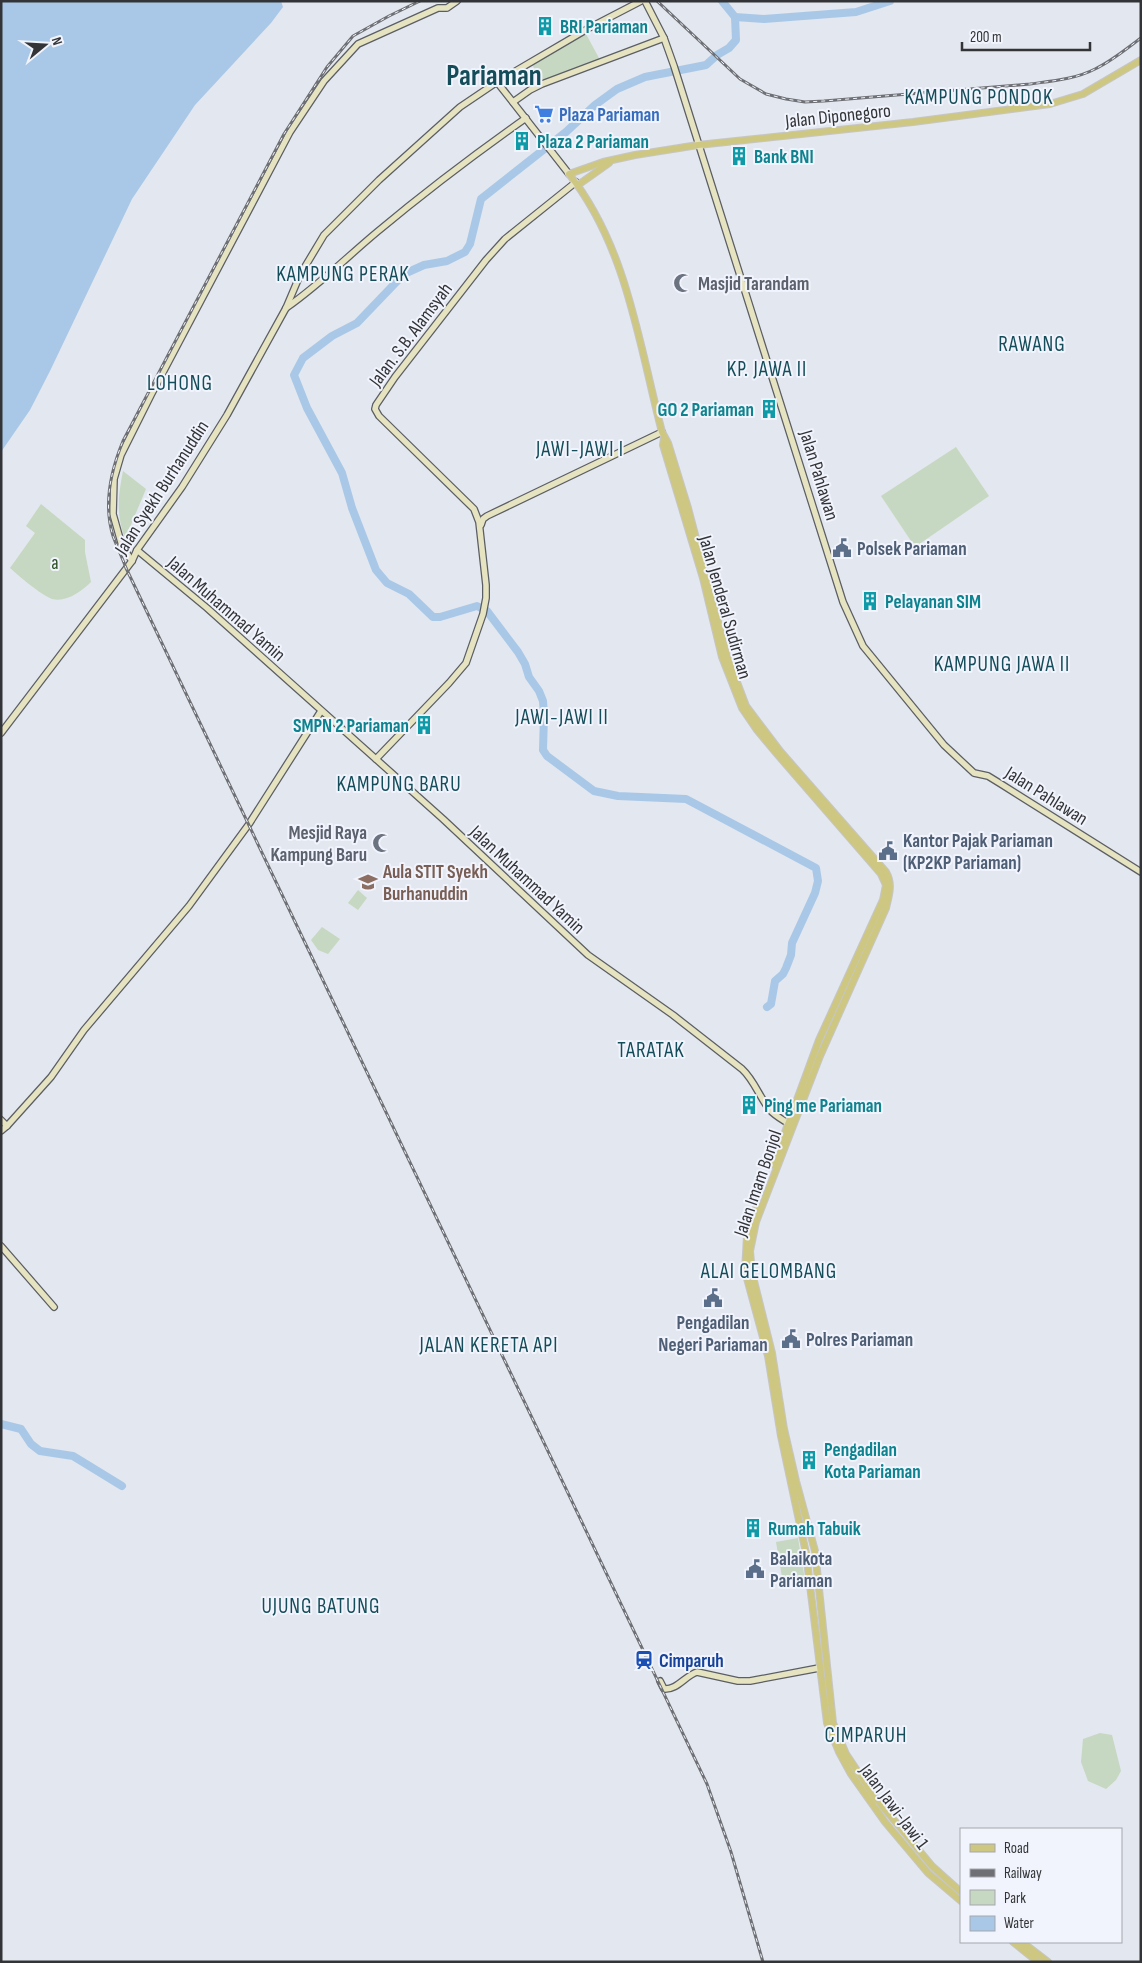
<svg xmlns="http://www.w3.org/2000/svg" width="1142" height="1963" viewBox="0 0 1142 1963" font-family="'Sofia Sans Condensed',sans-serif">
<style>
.green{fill:#c6d8c1}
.water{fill:#a9c8e7}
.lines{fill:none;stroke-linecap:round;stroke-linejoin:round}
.river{stroke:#a9c8e7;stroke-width:8}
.secondary-casing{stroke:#5b5e64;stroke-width:8}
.primary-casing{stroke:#c6c6c7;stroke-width:8}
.secondary{stroke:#e6e3c1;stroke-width:5.5}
.primary{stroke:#cec782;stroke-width:6}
.rail-casing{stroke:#6e7075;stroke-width:3}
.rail{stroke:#f1f4fc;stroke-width:1;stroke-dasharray:4;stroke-linecap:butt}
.labels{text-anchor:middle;stroke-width:4;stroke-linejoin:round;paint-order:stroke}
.culture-label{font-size:19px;font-weight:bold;fill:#0d838f;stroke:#f1f4fc;text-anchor:start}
.shop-label{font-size:19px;font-weight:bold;fill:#366cbe;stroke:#f1f4fc;text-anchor:start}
.street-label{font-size:19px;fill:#333437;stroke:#f1f4fc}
.worship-label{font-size:19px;font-weight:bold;fill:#5b616d;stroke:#f1f4fc;text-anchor:start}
.service-label{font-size:19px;font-weight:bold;fill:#4e5e75;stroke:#f1f4fc;text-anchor:start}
.park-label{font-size:19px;fill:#2a4f20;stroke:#f1f4fc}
.education-label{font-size:19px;font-weight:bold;fill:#785e54;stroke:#f1f4fc;text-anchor:start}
.transit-label{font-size:19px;font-weight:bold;fill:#164399;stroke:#f1f4fc;text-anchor:start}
.quarter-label{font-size:21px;letter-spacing:1px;fill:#144c59;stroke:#f1f4fc}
.town-label{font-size:29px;font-weight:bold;fill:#144c59;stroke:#f1f4fc}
</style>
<rect width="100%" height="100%" fill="#e3e7ef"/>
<g class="green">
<path d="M586,34L600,60L543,80L532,65Z"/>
<path d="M956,447L989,496L915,547L881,496Z"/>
<path d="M123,471L146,489L125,539C116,513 118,497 123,471Z"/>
<path d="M41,504L85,540V552L91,582C82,591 66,603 52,599C41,595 19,576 10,568L35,533L26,526Z"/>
<path d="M358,890L367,898L358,910L348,903Z"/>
<path d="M322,927L340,939L328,954L318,950L311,940Z"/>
<path d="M798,1538L805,1580L783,1583L776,1542Z"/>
<path d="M1100,1733L1112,1735L1121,1771L1116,1780L1106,1789L1088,1781L1081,1762L1083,1739Z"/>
</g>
<path class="water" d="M1,1H281L283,7L271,23L195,105L132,199L50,371L30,410L1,452Z"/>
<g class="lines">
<g class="river">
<path d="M722,1L735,17L764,19L856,12L890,1"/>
<path d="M735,17L736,40L729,48L717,55L706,65L645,77L617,89L595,105L566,132L481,199L470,244L465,252L447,261L424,265L404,274L357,323L332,336L303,358L294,375L307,408L342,473L352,508L376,570L387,583L409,594L433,617H440L477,606L487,611L518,652L525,664L529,677L539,691L543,701L544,715L543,750L547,756L594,791L618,796L686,799L816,868L818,881L815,893L792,943L791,955L786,968L783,974L775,981L771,1004L767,1007"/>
<path d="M1,1424L21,1429L31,1444L40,1451L73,1456L122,1486"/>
</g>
<g class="secondary-casing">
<g id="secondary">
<path d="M645,1L664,38L674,66L843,602L863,646L944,745L974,773L988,776L1001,784L1141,872"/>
<path d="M497,82L569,174"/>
<path d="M513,102L530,90L542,84L664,38"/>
<path d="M286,308C319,285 347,257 377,232C425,192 475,154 526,118"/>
<path d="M481,525L483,519L487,516L662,432"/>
<path d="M137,550L207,608L443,819L588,955L673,1015L742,1069C754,1080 759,1096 769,1109C776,1117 784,1120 792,1126"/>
<path d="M132,561L122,546L113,514L114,479L121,455L151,395L290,132L324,81L358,44L438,8H447L457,1"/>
<path d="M1,733L132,561L137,550L182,487L227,415L286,308L300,275L324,235L379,180L460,107L497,82L589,28L641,1"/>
<path d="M376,759L449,683L466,663L483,614L486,598V585L479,522L474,509L379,416L375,409L376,405L395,377L486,260L505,239L576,182"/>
<path d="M1,1120L7,1126L51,1077L84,1030L189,906L249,824L321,711"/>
<path d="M1,1131L7,1126"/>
<path d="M1,1246L54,1307"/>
<path d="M660,1681L664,1689C677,1690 685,1676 697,1672L738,1681H750L819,1668"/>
</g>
</g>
<g class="primary-casing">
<g id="primary">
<path d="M578,185L609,163"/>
<path d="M664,438L663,445L703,578L722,657L742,708L757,730L777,754L881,874L886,885L883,900L819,1040L773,1165"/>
<path d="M757,1205L747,1236L745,1271L768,1356L781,1436L806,1553L827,1723L839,1752L851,1774L885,1822L928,1873L961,1901"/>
<path d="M961,1892L932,1866L874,1796L846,1754L833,1723L815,1551L796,1481L784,1429L772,1353L752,1273L750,1251L756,1222L820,1056L886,908C889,895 893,884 886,872L780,751L746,706L727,656L688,508L668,443L662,432C639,344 627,247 569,174L603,162L635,155L698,145L913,122L1050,104L1083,94L1141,60"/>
<path d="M1013,1942L1038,1962"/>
<path d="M1022,1942L1048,1962"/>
</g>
</g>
<use href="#secondary" class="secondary"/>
<use href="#primary" class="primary"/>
<g class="rail-casing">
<g id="rail">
<path d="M420,1L389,16L353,36L327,67L284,134L123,441C111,470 103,504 113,536C117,547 122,557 126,568L707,1784L731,1852L763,1962"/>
<path d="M657,1L740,79L766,94L786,99L805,102L824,101L1030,84C1052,81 1076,79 1095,69C1112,61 1126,49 1141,38"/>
</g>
</g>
<use href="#rail" class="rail"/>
</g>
<defs>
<g id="building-bare" transform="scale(1.5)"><path d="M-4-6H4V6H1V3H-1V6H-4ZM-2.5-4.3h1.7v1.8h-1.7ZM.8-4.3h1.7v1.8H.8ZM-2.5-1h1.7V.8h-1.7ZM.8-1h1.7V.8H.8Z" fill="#0f9aa8" stroke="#f1f4fc" stroke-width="2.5" paint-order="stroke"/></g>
<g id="supermarket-bare" transform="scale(1.5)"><path d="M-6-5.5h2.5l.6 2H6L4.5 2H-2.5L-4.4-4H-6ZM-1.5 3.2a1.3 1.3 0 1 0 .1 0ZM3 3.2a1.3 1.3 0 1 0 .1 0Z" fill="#3f7fe0" stroke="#f1f4fc" stroke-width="2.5" paint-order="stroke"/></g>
<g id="mosque-bare" transform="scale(1.5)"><path d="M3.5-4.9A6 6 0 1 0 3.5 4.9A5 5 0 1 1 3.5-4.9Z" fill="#6b7280" stroke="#f1f4fc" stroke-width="2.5" paint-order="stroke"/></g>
<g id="civic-bare" transform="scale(1.5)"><path d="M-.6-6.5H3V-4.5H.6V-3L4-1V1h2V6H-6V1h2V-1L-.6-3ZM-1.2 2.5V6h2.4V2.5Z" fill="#5c6f8a" stroke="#f1f4fc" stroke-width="2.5" paint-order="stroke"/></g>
<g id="university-bare" transform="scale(1.5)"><path d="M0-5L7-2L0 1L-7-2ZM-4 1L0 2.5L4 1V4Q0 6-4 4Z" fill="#8d6e63" stroke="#f1f4fc" stroke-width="2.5" paint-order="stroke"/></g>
<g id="station-bare" transform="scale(1.5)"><path d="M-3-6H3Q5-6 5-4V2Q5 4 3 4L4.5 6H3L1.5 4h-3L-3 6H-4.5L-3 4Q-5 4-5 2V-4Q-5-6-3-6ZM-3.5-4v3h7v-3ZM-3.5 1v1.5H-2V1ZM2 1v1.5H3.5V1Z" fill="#1a4fb4" stroke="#f1f4fc" stroke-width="2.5" paint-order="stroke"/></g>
</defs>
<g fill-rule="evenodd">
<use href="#building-bare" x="545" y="26"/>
<use href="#supermarket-bare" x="544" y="114"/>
<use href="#building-bare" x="522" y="141"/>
<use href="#building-bare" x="739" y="156"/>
<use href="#mosque-bare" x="683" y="283"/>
<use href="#building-bare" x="769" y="409"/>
<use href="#civic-bare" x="842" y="548"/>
<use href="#building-bare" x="870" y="601"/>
<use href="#building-bare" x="424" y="725"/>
<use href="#mosque-bare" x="382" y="843"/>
<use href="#civic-bare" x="888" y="851"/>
<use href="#university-bare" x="368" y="882"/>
<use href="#building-bare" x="749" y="1105"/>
<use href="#civic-bare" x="713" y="1298"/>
<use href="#civic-bare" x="791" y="1339"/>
<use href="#building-bare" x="809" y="1460"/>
<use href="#building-bare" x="753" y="1528"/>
<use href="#civic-bare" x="755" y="1569"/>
<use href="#station-bare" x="644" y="1660"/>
</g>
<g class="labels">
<g class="culture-label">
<text x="560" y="33">BRI Pariaman</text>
<text x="537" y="148">Plaza 2 Pariaman</text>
<text x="754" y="163">Bank BNI</text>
<text x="754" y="416" text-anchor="end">GO 2 Pariaman</text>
<text x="885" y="608">Pelayanan SIM</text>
<text x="409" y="732" text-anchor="end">SMPN 2 Pariaman</text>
<text x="764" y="1112">Ping me Pariaman</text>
<text x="824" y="1456">Pengadilan<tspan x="824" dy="22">Kota Pariaman</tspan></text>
<text x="768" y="1535">Rumah Tabuik</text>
</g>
<g class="shop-label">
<text x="559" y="121">Plaza Pariaman</text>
</g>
<g class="street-label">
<text transform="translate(838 115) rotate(-6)" y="7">Jalan Diponegoro</text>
<text transform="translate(410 334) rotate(-53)" y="7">Jalan. S.B. Alamsyah</text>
<text transform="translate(820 475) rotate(73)" y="7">Jalan Pahlawan</text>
<text transform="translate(161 487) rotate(-57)" y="7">Jalan Syekh Burhanuddin</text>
<text transform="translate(726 607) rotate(74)" y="7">Jalan Jenderal Sudirman</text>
<text transform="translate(227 608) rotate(41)" y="7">Jalan Muhammad Yamin</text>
<text transform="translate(1047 795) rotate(32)" y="7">Jalan Pahlawan</text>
<text transform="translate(528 879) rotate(43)" y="7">Jalan Muhammad Yamin</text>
<text transform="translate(757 1183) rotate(-71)" y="7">Jalan Imam Bonjol</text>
<text transform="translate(895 1806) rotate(53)" y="7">Jalan Jawi-Jawi 1</text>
</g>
<g class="worship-label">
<text x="698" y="290">Masjid Tarandam</text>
<text x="367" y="839" text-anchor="end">Mesjid Raya<tspan x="367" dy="22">Kampung Baru</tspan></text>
</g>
<g class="service-label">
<text x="857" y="555">Polsek Pariaman</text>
<text x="903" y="847">Kantor Pajak Pariaman<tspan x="903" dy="22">(KP2KP Pariaman)</tspan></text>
<text x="713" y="1329" text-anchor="middle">Pengadilan<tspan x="713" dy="22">Negeri Pariaman</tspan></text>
<text x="806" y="1346">Polres Pariaman</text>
<text x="770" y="1565">Balaikota<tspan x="770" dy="22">Pariaman</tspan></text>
</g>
<g class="park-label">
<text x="55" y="569">a</text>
</g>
<g class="education-label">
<text x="383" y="878">Aula STIT Syekh<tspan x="383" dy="22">Burhanuddin</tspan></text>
</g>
<g class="transit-label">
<text x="659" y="1667">Cimparuh</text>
</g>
<g class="quarter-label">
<text x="979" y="104">KAMPUNG PONDOK</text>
<text x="343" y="281">KAMPUNG PERAK</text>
<text x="1032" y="351">RAWANG</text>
<text x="767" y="376">KP. JAWA II</text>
<text x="180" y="390">LOHONG</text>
<text x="580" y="456">JAWI-JAWI I</text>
<text x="1002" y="671">KAMPUNG JAWA II</text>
<text x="562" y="724">JAWI-JAWI II</text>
<text x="399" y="791">KAMPUNG BARU</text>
<text x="651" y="1057">TARATAK</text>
<text x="769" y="1278">ALAI GELOMBANG</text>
<text x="489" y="1352">JALAN KERETA API</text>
<text x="321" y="1613">UJUNG BATUNG</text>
<text x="866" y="1742">CIMPARUH</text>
</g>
<g class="town-label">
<text x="494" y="85">Pariaman</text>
</g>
</g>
<rect width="1142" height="1963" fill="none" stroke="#333437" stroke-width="5"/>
<rect x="960" y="1828" width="162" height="115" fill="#f1f4fc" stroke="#a5a7ad"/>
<rect x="970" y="1844" width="25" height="8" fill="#cec782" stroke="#a5a7ad"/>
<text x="1004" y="1853" font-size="15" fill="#333437">Road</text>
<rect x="970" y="1869" width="25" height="8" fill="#6e7075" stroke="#a5a7ad"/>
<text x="1004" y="1878" font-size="15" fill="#333437">Railway</text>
<rect x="970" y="1890" width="25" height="15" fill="#c6d8c1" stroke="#a5a7ad"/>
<text x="1004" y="1903" font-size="15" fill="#333437">Park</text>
<rect x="970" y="1916" width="25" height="15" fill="#a9c8e7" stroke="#a5a7ad"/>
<text x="1004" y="1928" font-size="15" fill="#333437">Water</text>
<g transform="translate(45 45) rotate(72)" stroke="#f1f4fc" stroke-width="4" paint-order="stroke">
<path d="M0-4L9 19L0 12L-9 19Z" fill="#333437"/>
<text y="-8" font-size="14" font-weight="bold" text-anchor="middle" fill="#333437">N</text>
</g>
<path d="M962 42v8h128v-8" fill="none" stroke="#333437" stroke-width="2.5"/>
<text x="970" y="42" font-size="15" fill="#333437" stroke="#f1f4fc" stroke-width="4" paint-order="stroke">200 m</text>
</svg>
